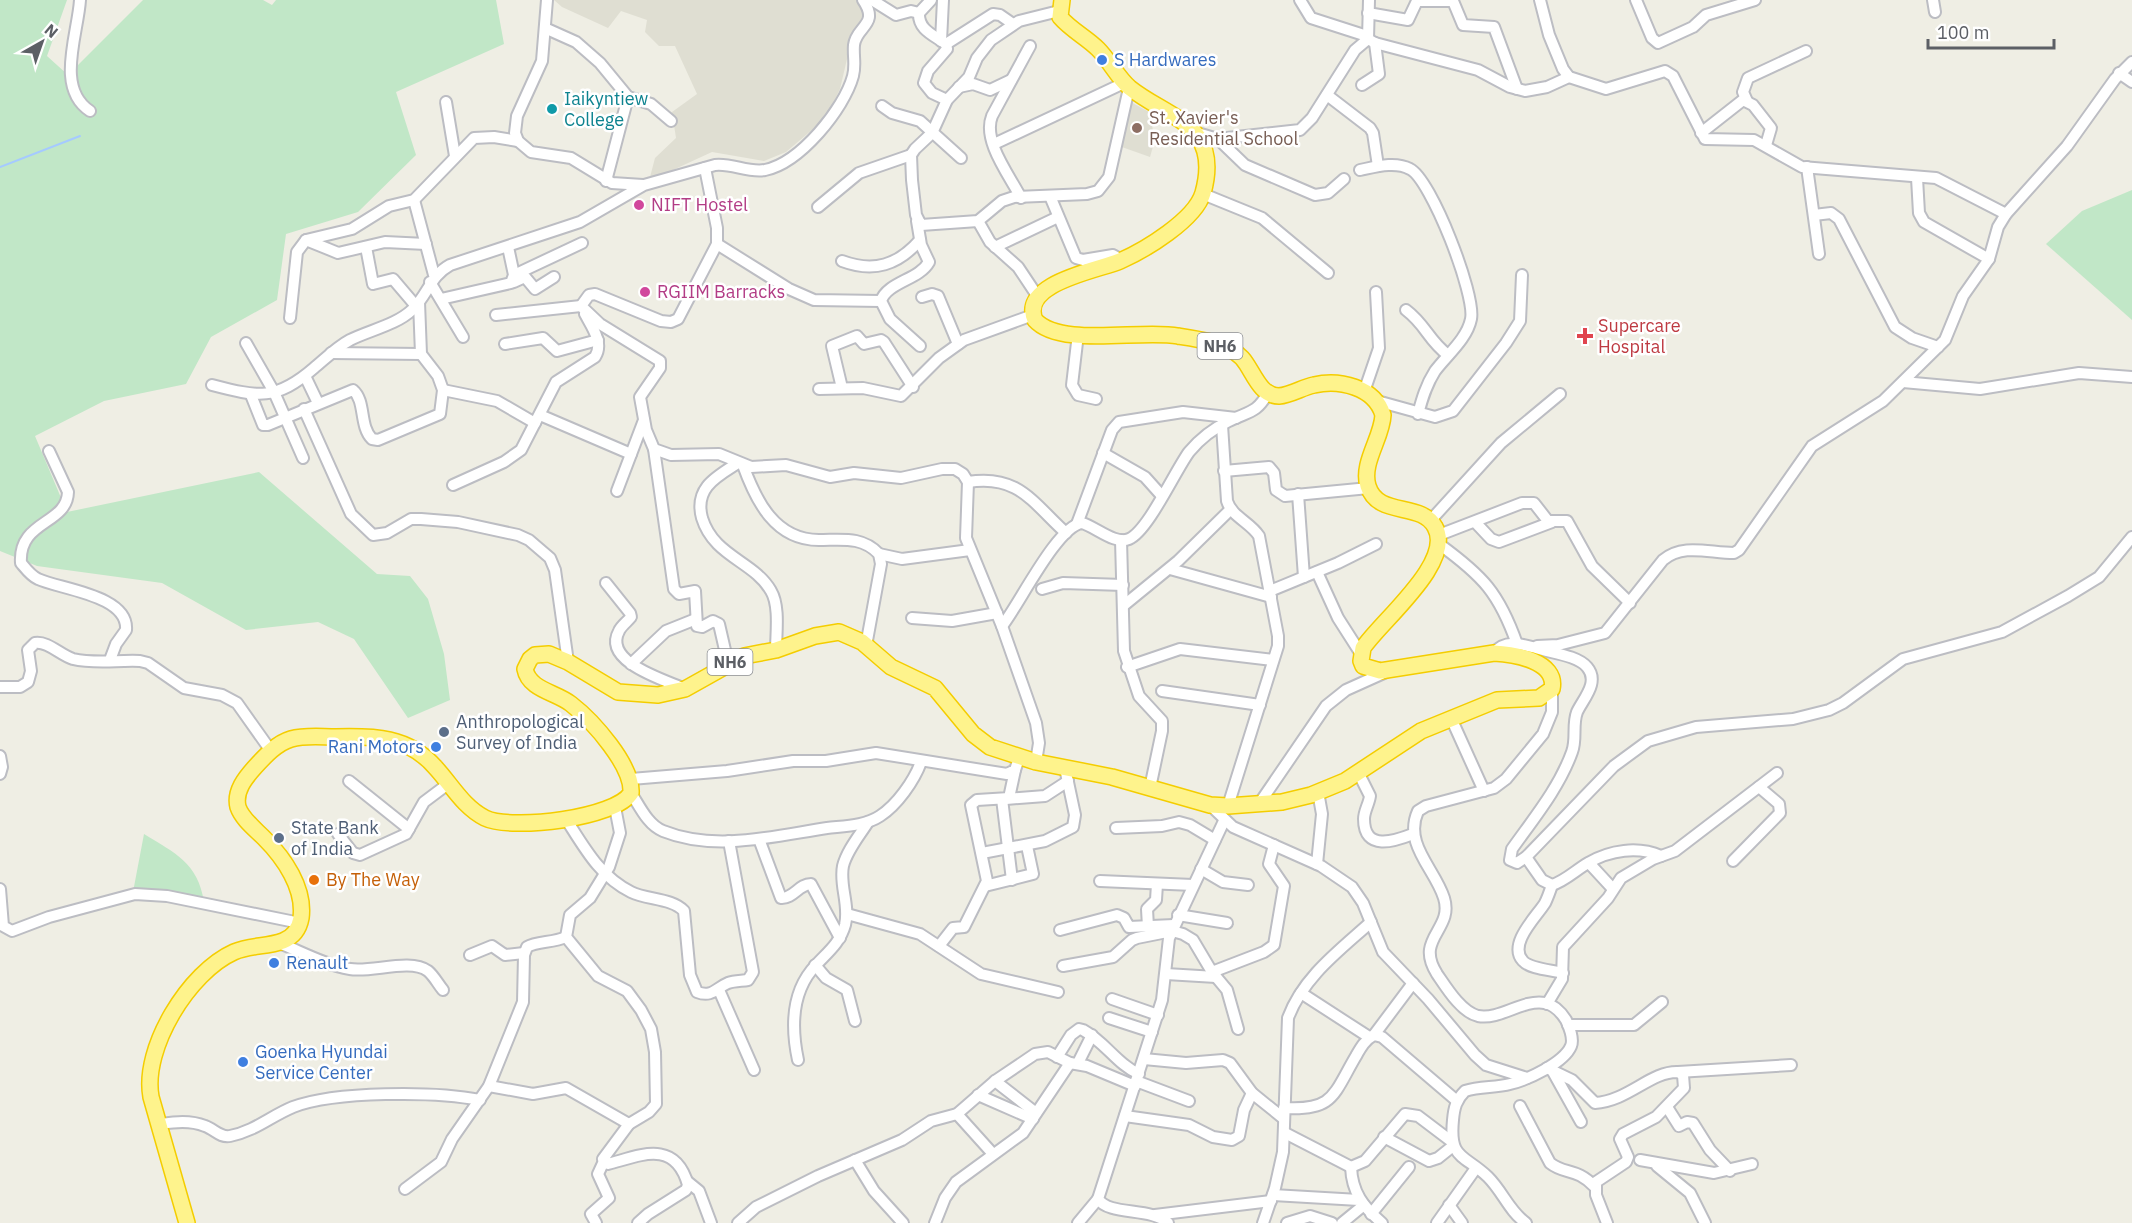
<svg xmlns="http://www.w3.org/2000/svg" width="2132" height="1223" viewBox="0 0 2132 1223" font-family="'IBM Plex Sans',sans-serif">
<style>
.education{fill:#dfded2}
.green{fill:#c1e7c7}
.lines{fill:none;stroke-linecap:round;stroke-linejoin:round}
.stream{stroke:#a5caff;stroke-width:2}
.minor-casing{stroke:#bcbdc3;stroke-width:14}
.highway-casing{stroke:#f4cd00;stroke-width:18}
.minor{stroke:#fff;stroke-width:10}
.highway{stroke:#fef38c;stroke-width:15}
.shop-dot{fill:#3f7fe0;stroke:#fff;stroke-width:2}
.culture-dot{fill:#0f9aa8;stroke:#fff;stroke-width:2}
.education-dot{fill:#8d6e63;stroke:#fff;stroke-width:2}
.hotel-dot{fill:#d1479c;stroke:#fff;stroke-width:2}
.health-dot{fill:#e0444e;stroke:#fff;stroke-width:2}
.service-dot{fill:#5c6f8a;stroke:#fff;stroke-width:2}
.food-dot{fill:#e8710a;stroke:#fff;stroke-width:2}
.labels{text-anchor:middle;stroke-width:5;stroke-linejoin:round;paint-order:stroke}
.shield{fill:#fff;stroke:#8d8f93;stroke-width:1.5}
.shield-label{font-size:16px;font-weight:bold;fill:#5c5f65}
.shop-label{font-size:18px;fill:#366cbe;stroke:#fff;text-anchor:start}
.culture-label{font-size:18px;fill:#0d838f;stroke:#fff;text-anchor:start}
.education-label{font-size:18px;fill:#785e54;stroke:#fff;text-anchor:start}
.hotel-label{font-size:18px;fill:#b23c85;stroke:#fff;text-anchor:start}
.health-label{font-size:18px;fill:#be3a42;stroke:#fff;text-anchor:start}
.service-label{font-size:18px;fill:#4e5e75;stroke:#fff;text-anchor:start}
.food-label{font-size:18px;fill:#c56008;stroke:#fff;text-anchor:start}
</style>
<rect width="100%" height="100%" fill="#efeee4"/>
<g class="education">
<path d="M554,0H858L865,10L851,42L840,89L826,118L786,152L764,161L712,152L649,181L655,158L676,138L672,112L697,94L675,46H659L645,32L647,20L621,11L608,28L562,7Z"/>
<path d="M1127,100L1151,113L1154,143L1150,157L1119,146Z"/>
</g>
<g class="green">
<path d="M0,0H67L47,56L68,75L143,0H263L272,5L276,0H496L504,44L396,92L416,155L358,212L286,234L277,300L211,337L186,384L104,401L35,436L67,512L259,472L377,574L410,576L428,599L444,654L450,700L408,718L354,639L318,622L246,630L162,583L37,566L0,551Z"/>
<path d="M2132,190V320L2046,244L2082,211Z"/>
<path d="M144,834C175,853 198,863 204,902L133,892Z"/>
</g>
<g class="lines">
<path class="stream" d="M0,167L80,136"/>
<g class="minor-casing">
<g id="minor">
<path d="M80,0C78,34 55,88 90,111"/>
<path d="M547,0L542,61L517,116L515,133L518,141L531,152L571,158L612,183L643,185"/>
<path d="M872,0L896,15L911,11L919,13"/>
<path d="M931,0L919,13C918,30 934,35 946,44L947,49L928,71L924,83L932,93L947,100"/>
<path d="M1300,0L1311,18L1367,36"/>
<path d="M1369,0L1368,39L1375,43L1478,70L1510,87L1525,91L1547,87L1569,77"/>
<path d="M1540,0L1549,35L1563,69L1569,77L1606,89L1665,71L1673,76L1705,139L1754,140L1802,167L1936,178L2006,214"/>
<path d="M1636,0L1652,38L1658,43L1693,27L1706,15L1755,0"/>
<path d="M1933,0L1935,12"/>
<path d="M1059,11L1019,21L991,40L977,58L969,77L947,100L932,133L915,149L911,155L912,180L916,215L921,225L978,221L1002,201L1014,197L1087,194L1098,191L1109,177L1129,88"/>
<path d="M1368,13L1408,20L1417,1H1453L1463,25L1494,27L1517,89"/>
<path d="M547,29L576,42L600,63L628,97L651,104L671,121"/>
<path d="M941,41L943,0"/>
<path d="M946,44L993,14L1000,15L1013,24"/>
<path d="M2119,73L2132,82"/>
<path d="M1362,85L1379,74L1375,43"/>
<path d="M959,87L973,84L990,90L1011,80"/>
<path d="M1327,95L1370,128L1373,133L1378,166"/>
<path d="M1747,101L1743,92L1748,78L1806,51"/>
<path d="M446,102L455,156"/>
<path d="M882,106L892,113L920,121L961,158"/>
<path d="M1194,132L1218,139L1300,130L1312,118L1355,50L1368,39"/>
<path d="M1701,133L1743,100L1753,105L1771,128L1766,145"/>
<path d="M1218,139L1245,165L1315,195L1328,193L1344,179"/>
<path d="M994,144L1124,83"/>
<path d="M1807,167L1819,254"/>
<path d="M705,168L717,228V244L678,319L671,322L661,321L595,294L589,295L581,306L600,324L660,361V368L640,397L646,430L654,449L671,455L719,454L751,467L786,465L830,477L854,473L901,478L942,469H955L963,474L968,482L966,538L1002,626L1036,723L1039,743L1036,762"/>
<path d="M1360,170C1375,167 1395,161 1410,169C1431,179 1476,295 1471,319C1467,339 1447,355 1435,371C1426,385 1422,399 1418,414"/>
<path d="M1917,178L1919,213L1924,222L1989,259"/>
<path d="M606,181L628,97"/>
<path d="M1203,194L1262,218L1328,273"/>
<path d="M1050,196L1076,258L1083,260L1113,255L1122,260"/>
<path d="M1021,198C1010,176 982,141 992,116L1030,46"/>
<path d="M414,200L434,275"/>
<path d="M818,207L859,173L911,155"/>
<path d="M1814,215L1831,213L1839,219L1895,327L1912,338L1938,347"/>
<path d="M917,221L921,245L929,262C919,280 887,282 881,301L890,319L920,346"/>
<path d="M978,221L990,242L1018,267L1038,297"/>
<path d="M306,240L338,253L385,242L426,244"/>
<path d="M717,244L789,289L814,300L881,301"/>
<path d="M366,247L373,284L393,279L416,306"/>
<path d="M995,247L1058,217"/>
<path d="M842,261C874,273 898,265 920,240"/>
<path d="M514,275L582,243"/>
<path d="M430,282L463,337"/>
<path d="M514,282L525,277L535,289L554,277"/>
<path d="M922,297L932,294L938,296L958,344"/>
<path d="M441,299L511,283L514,275L508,247"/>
<path d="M1406,310C1426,325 1428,340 1448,355"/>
<path d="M496,315L581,306"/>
<path d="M290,318L297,252L306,240L352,229L389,206L414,200L474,138L494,137L518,141"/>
<path d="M1078,334L1072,385L1078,395L1096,399"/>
<path d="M246,343L274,392L303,458"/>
<path d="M505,344L543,338L557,351L598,340"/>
<path d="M331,353L421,354"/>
<path d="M305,376L318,403"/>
<path d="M1903,382L1980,389L2079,373L2132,377"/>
<path d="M212,385C258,397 276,401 314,368C326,358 337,347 350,340C370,330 396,325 412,310C428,295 430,276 450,265L580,222L644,185L715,165C732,163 748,173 765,170C800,163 844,109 853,76C856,65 853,56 854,45C856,26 880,25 863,0"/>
<path d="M842,388L832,346L857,336L864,344L881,340L884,342L913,387"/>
<path d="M819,389L863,388L901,396L939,358L964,340L1033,315"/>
<path d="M443,390L497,401L535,423"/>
<path d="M1364,392L1379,348L1376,292"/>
<path d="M251,395L263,425H268L353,390C366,401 359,426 372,439L378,440L440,414L443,390L438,376L421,354L419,302"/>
<path d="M1377,401L1435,417L1453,411L1506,343L1520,321L1522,275"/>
<path d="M304,409L351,514L373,535L387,533L411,519H421L458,522L518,535L529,540L550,558L555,570L568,662"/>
<path d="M540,415L631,454"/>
<path d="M1222,425L1227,501C1232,517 1250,522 1259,536L1278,636V646L1228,806"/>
<path d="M654,449L674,589L679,594L695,591L697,626L702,627L713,621L719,624L728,663"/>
<path d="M49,451L68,492C67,525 18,520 21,563C26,569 31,576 38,579C59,589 129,595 126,630L116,644L110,660"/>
<path d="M1103,453L1145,477L1162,496"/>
<path d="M738,463C716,477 694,488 702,518C714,557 754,561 771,591C780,606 776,634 776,650"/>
<path d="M743,465C756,501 775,540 819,540C842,540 862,536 879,554L881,564L866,646"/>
<path d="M1224,471L1269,467L1274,473L1276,490L1285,496L1369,488"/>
<path d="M968,482C1018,474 1032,502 1066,533"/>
<path d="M453,485L504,462L521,450L556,382L595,357C604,343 592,327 585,314"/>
<path d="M617,491L644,420"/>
<path d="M1298,494L1304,577"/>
<path d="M1431,520L1501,443L1560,394"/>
<path d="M1475,522L1491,539L1499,542L1552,522"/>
<path d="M1077,524L1112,430L1119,422L1183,412L1236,418"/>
<path d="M1439,535L1522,503H1534L1548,521H1567L1592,566L1630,603"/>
<path d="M1121,540L1124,651L1139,696L1162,721V731L1150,788"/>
<path d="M1439,544C1483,576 1499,593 1517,644"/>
<path d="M879,554L902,559L970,550"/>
<path d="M1170,569L1271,597"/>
<path d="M1317,572L1338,618L1361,654"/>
<path d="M606,583L630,613L631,617C627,622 621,626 619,631C602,662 665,680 685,689"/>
<path d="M1042,589L1063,583L1123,585"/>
<path d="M1270,591L1338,563L1376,544"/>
<path d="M1123,606L1178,561L1230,510"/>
<path d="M912,618L952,621L997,613"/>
<path d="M1002,626C1019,605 1057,526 1082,523C1096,527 1115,545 1129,539C1148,531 1175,471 1189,452C1199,440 1214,428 1229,421C1249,411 1256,414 1268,393"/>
<path d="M1537,646L1558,645L1605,633L1663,560C1683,543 1709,553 1734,553L1739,550L1812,446L1883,401L1945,340L1963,296L1989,259L1998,227L2006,214L2067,146L2115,79L2132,62"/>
<path d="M1494,653C1505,639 1521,644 1536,648C1550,653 1577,655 1587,667C1600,682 1583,699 1577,712C1572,725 1577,739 1572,752C1559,788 1534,818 1512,849L1510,860L1517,863L1526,857L1614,766L1648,741L1696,727L1793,719L1829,710L1843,703L1903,659L2002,632L2068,596L2099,577L2132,537"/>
<path d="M631,664L666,631L696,619"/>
<path d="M1127,667L1180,649L1273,660"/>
<path d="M0,687H20L28,682L31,671L28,650L35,643C48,641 60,655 73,659C94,664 118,660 140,661L148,663L184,688L222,695L237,703L271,751"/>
<path d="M1162,691L1260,705"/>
<path d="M1451,718L1484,791"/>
<path d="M0,756L2,767L0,774"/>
<path d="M1358,772L1370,796C1369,804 1364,811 1364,819C1364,852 1395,841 1413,834"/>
<path d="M631,779L727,771L793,761H826L876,753L1007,774L1015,770L1019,758"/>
<path d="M349,781L409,829"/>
<path d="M631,793C640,807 648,825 663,831C715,852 774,836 827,828C844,826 865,826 880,816C897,805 914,781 921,762"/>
<path d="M1002,799L1012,880"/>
<path d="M1006,799L1045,796L1068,781"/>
<path d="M1259,804L1326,706L1346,690L1386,672"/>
<path d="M1210,805L1233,827L1321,866L1352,887L1363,903L1383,952L1428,999L1475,1055L1486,1065L1527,1078"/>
<path d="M615,807L620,833L609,867L590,898L570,915L566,937L598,976L627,991L641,1010L651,1029L655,1052L656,1104L649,1112L629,1124L603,1159L608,1164C639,1156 675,1138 688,1185L686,1190L648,1214L638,1223"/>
<path d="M566,819C584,847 600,877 631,892C647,900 672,898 684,911L690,975L697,992C712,998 716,988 728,983C734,981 742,981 748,980L753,972L729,841"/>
<path d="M1116,828L1162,826L1179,822L1190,825L1215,840"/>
<path d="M338,834L353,853L360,855L406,834L424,802L448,784"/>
<path d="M759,839L781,898C793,899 799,884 811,884L840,938"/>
<path d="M982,853L1045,841L1073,827L1075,815L1065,768"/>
<path d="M1526,857L1542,880L1552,885C1565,881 1576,870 1588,863C1610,850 1638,846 1661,856"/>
<path d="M1733,861L1780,813L1779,804L1759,787"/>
<path d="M1589,863L1613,889"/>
<path d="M1317,864L1322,814L1318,792"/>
<path d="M1201,869L1223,882L1248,885"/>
<path d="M1100,881L1193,885"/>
<path d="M1552,885C1550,891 1548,897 1545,903C1538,915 1507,944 1523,961C1530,969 1553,970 1563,973"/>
<path d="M985,886L1033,874L1027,846"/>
<path d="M0,889L3,926L12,931L49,917L135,894L167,896L300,923"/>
<path d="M847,914L920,934L981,974L1058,992"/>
<path d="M1178,915L1227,923"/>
<path d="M1148,927L1147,909L1156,900L1157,884"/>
<path d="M1060,930L1117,915L1124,918L1129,927L1174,925"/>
<path d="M279,943C302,952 325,965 350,969C371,973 410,958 428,971C434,976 438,984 443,990"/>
<path d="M939,946L953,928L964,927L987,881L971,805L977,800L1009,798L1015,770"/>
<path d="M470,955L492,946L505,955L524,953"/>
<path d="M815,965L826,978L847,990L855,1021"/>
<path d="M1063,966L1113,957L1132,940L1137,938L1172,931L1183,934L1193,940L1212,972L1227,990L1238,1029"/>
<path d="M1212,972L1264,952L1274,945L1284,886L1269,864L1274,845"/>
<path d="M1166,974L1216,977"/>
<path d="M719,990L754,1070"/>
<path d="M1301,993L1369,1037"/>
<path d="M1112,999L1158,1015"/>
<path d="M1547,1004L1562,979L1563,947L1608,898L1621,878L1653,859L1675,851L1777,773"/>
<path d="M1109,1018L1152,1032"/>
<path d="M1568,1025H1634L1662,1002"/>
<path d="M1374,1035L1413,983"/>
<path d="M1057,1057L1071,1035L1079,1029L1083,1030C1105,1042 1118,1065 1139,1074"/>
<path d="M1144,1059L1186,1063L1223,1060L1230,1063L1252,1093L1283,1118"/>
<path d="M798,1060C791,1027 791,991 816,965C828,952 840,943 845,925C850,905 839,885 843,866C847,850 860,835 868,822"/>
<path d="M1078,1063L1092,1035"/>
<path d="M1547,1068L1572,1080L1595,1103C1628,1101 1651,1071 1678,1072L1683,1075L1684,1088L1656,1117L1623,1134L1620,1139L1628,1157L1626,1162L1596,1182V1195L1607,1223"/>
<path d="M1552,1070L1581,1122"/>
<path d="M1678,1072L1791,1065"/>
<path d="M995,1081L1036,1113"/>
<path d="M1136,1081L1189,1101"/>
<path d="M489,1086L533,1094L566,1088L629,1124"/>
<path d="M978,1095L1033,1119"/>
<path d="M1520,1106L1550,1163C1565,1175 1576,1167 1595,1187"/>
<path d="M1667,1107L1679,1126L1687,1122L1693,1123L1710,1150L1730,1171"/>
<path d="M1284,1108C1334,1111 1333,1095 1356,1056C1361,1047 1365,1040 1374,1035L1382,1037L1457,1101"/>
<path d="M957,1114L993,1154"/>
<path d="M1125,1116L1189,1125L1213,1137L1232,1140L1239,1136L1244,1110L1252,1093"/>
<path d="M160,1124C175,1122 190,1120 205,1126C214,1129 220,1138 230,1136C255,1131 271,1116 293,1107C335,1091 435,1091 480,1100"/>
<path d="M1285,1133L1351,1167L1365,1161L1405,1114L1418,1116L1451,1141"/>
<path d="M1384,1137L1429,1161L1438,1158L1453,1146"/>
<path d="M855,1160L874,1191L903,1223"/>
<path d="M1640,1160L1714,1173L1752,1164"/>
<path d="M1657,1166L1690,1193L1705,1223"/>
<path d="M1351,1167C1352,1192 1363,1207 1382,1223"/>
<path d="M688,1182L699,1191L711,1223"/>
<path d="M405,1189L441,1162L452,1139L489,1086L523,1002L524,955L527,947C537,941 553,943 566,937"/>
<path d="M1273,1195L1359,1200"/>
<path d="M1449,1205L1462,1223"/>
<path d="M1371,1214L1409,1167"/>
<path d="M1155,1215L1271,1201"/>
<path d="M596,1223L591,1214L609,1198L598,1174L604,1161"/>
<path d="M738,1223L756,1207L818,1176L902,1140L931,1121L957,1114L995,1081L1035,1054L1048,1052L1070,1063"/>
<path d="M935,1223L945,1198L956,1182L1023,1133L1070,1063L1087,1066L1135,1086"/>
<path d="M1078,1223L1098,1199"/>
<path d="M1168,1223C1151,1207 1109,1216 1098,1199L1162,1000L1169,938L1224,821"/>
<path d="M1263,1223L1275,1188L1283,1152L1288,1018C1303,977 1340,950 1371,922"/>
<path d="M1287,1223L1310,1216L1332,1223"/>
<path d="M1342,1223L1364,1205"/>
<path d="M1437,1223L1476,1168"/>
<path d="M1526,1223C1509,1211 1503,1192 1488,1177C1464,1154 1449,1160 1453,1120C1454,1108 1456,1100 1465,1091C1480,1086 1495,1088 1510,1084C1527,1080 1564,1063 1571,1046C1574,1039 1569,1026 1566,1020C1561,1012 1554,1005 1545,1003C1522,999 1501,1020 1478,1016C1461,1012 1446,987 1437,974C1414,938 1454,930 1444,898C1435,869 1403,844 1418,811L1426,806L1494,788L1506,779L1543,734L1552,712V689"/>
</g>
</g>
<g class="highway-casing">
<path id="highway" d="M187,1223L151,1097C142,1048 189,972 234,952C250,945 267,947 283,941C293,937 299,929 301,918C305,888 284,858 264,838C255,829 242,819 238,807C234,791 246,777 255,767C265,756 277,743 291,739C305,735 321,737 336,737C374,736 408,736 435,767C451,784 463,807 485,818C512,831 616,818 631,793C633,766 593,721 571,704C556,692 529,690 525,669L530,659L535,655L549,654L568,662L618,692L658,695L685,689L744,656L776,650L815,636L839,632L862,642L891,667L935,688L973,734L990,747L1036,762L1112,777L1210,805L1228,806L1282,802L1311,795L1345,781L1421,731L1497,700L1539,698L1552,689C1558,661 1514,654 1494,653L1380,671L1363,666L1361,661L1363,648C1381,621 1455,562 1435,527C1421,501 1378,518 1368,486C1361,463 1382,438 1383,415C1375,387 1339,379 1314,385C1303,387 1291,395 1279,396C1259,396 1253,370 1242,358C1228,343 1198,339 1178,336C1141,329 1060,348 1035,320C1019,283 1099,270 1120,261C1145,250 1195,220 1203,193C1222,124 1169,119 1130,88C1117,77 1110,61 1098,49C1086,37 1071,30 1060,17L1062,0"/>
</g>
<use href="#minor" class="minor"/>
<use href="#highway" class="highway"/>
</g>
<g class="shop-dot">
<circle cx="1102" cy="60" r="6"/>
<circle cx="436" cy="747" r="6"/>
<circle cx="274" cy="963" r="6"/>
<circle cx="243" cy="1062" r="6"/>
</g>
<circle class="culture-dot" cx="552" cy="109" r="6"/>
<circle class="education-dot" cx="1137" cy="128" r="6"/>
<g class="hotel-dot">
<circle cx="639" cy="205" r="6"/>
<circle cx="645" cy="292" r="6"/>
</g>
<path class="health-dot" d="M1582 327h6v6h6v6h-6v6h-6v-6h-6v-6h6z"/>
<g class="service-dot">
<circle cx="444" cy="732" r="6"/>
<circle cx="279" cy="838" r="6"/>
</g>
<circle class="food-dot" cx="314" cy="880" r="6"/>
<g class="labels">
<g class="shield">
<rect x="1197.5" y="333" width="45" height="26" rx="4.5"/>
<rect x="707.5" y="649" width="45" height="26" rx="4.5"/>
</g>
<g class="shield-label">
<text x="1220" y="352">NH6</text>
<text x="730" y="668">NH6</text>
</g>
<g class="shop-label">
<text x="1114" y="66">S Hardwares</text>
<text x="424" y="753" text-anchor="end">Rani Motors</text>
<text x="286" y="969">Renault</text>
<text x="255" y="1058">Goenka Hyundai<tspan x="255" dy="21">Service Center</tspan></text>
</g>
<g class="culture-label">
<text x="564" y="105">Iaikyntiew<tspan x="564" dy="21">College</tspan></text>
</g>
<g class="education-label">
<text x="1149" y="124">St. Xavier's<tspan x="1149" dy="21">Residential School</tspan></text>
</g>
<g class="hotel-label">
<text x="651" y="211">NIFT Hostel</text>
<text x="657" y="298">RGIIM Barracks</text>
</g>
<g class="health-label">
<text x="1598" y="332">Supercare<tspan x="1598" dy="21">Hospital</tspan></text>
</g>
<g class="service-label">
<text x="456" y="728">Anthropological<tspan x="456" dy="21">Survey of India</tspan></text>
<text x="291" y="834">State Bank<tspan x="291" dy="21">of India</tspan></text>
</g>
<g class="food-label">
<text x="326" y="886">By The Way</text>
</g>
</g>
<g transform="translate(42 42) rotate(40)" stroke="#ffffff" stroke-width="4.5" paint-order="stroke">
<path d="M0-4.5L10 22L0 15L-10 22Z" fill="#5c5f65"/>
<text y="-9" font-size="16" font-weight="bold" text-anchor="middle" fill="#5c5f65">N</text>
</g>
<path d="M1928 39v9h126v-9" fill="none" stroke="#5c5f65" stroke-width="3"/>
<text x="1937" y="39" font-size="18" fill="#5c5f65" stroke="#ffffff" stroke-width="4.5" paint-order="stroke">100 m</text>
</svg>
